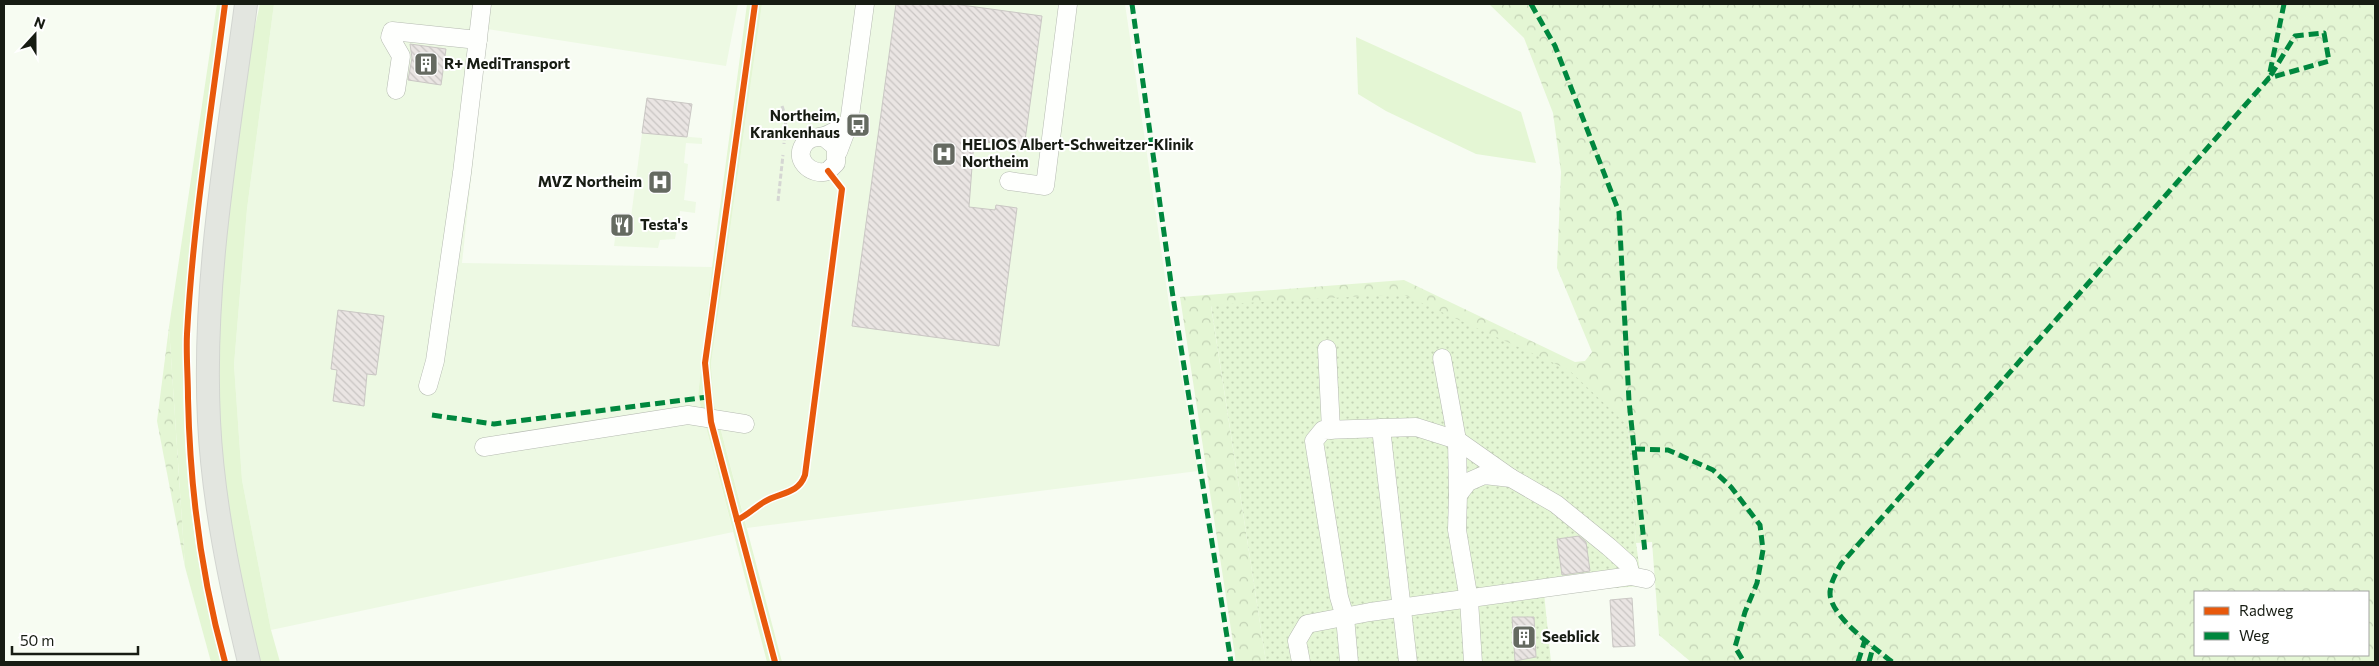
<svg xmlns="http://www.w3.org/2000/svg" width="2379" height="666" viewBox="0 0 2379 666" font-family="Commissioner,sans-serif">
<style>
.built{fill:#edf9e3}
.green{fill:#e4f6d4}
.forest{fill:url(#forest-crowns);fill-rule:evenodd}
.park{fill:url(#park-dots)}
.building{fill:url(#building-back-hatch);stroke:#cac7c4}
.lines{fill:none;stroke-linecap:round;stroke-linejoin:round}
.minor-casing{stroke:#b5bab1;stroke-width:19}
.major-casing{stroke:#d2d5d0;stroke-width:24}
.path{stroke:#d5d6d3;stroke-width:3;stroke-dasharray:5 2.5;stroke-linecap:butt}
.minor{stroke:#fefffd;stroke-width:18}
.major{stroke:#e3e6e0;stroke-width:22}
.quiet{stroke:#00873e;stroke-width:5;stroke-dasharray:10 5;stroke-linecap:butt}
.cycleway-casing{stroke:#fff;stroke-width:9}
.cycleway{stroke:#e8590c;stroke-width:6}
.labels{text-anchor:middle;stroke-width:4;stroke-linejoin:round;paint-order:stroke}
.poi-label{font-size:15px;font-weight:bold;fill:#171c13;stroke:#fff;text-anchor:start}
</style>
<defs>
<pattern id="forest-crowns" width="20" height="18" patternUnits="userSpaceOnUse" patternTransform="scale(1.25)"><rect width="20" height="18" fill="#e4f6d4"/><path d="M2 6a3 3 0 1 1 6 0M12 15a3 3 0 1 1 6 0" fill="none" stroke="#c3d2b5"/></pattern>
<pattern id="park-dots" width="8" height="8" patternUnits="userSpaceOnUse" patternTransform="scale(1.25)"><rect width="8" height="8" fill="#e4f6d4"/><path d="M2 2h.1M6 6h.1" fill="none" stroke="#c3d2b5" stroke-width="1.8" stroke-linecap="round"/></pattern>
<pattern id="building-back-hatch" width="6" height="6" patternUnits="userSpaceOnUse" patternTransform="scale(1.25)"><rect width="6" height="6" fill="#eae5e3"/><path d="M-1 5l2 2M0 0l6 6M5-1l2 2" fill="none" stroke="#c8c4c2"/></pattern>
</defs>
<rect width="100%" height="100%" fill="#f7fcf2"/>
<g class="built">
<path d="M274,4H738L726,66L487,29L462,263L712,267L698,396L733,532L271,630L242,480L234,365L247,209Z"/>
<path d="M762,4H1125L1169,304L1198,471L747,528L714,404L711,364Z"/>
<path d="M642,133L702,138V144L686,143L684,163L688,164L684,200L696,202L695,213L680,211L675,239L660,240L658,248L614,246L618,216L631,217Z"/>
</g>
<g class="green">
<path d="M217,4H223C208,111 188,222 184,330C180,440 190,556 223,662H211L185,567L169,327Z"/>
<path d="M260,4H274L247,209L234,365L242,480L271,630L280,662H257L240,594L218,423L217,351L222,258L252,40Z"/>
<path d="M747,4H762L711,364L714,404L782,662H767L698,396L712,267Z"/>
<path d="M1356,37L1521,112L1536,163L1476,154L1386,111L1358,94Z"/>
</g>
<g class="forest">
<path d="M1489,4H2375V662H1691L1659,635L1652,542L1636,543L1628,426L1211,306L1266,662H1236L1180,297L1404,280L1575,362L1585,361L1592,352L1557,268L1561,172L1553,113L1524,38ZM2195,592H2368V655H2195Z"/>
<path d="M169,327L185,567L157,421Z"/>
</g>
<path class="park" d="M1402,294L1569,370L1628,426L1636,543L1642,586L1544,593L1551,662H1266L1211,305Z"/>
<g class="building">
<path d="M896,4H954L1042,16L1024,148L974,140L969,207L995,210L996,205L1017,208L999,346L852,326Z"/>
<path d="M410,44L446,49L441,85L408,80L412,58Z"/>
<path d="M647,98L692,104L687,137L642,133Z"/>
<path d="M338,310L384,316L376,375L367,374L364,406L333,401L337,370L331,369Z"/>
<path d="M1579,536L1586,542L1590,571L1562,575L1557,539Z"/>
<path d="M1632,598L1635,646L1613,647L1610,600Z"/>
<path d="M1512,617H1534L1536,657L1515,661Z"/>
</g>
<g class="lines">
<g class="minor-casing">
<g id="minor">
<path d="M396,90L401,56L390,37L392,31L478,40"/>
<path d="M824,137L836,147V163L828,171C811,177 791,158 806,142C812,136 817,138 824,136C832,134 841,127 849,123"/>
<path d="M838,152L849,123L865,4"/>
<path d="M1009,181L1045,186L1068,4"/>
<path d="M1327,349L1331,430"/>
<path d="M1442,358L1457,440L1458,495"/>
<path d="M428,386L435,361L462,173L482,4"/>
<path d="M1381,428L1408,662"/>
<path d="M484,447L688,415L745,424"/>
<path d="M1301,662L1297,641L1307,624L1370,612L1631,576L1646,579"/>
<path d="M1349,662L1345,617L1339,597L1314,441L1323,430L1416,427L1457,440L1511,478"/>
<path d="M1473,662L1469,600L1457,530L1458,495L1468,482L1484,475L1511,478L1556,504L1609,547L1628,564L1631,576"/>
</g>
</g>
<g class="major-casing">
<path id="major" d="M246,4C228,141 202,281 209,421C213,502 230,583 249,662"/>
</g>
<g class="path">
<path d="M782,106L786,118L784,144"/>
<path d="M778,201L783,155"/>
</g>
<use href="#minor" class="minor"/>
<use href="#major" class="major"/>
<g class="quiet">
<path d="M1132,4L1173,297L1231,662"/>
<path d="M1531,4L1555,46L1619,212L1629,401L1645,552"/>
<path d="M2270,72L2284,4"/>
<path d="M432,415L494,424L708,397"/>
<path d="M1635,449L1668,450L1713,470L1731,487L1760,525L1763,550L1757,583L1745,612L1735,647L1744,662"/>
<path d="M1858,662L1865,640"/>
<path d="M1869,662L1873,647"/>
<path d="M1892,662C1875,648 1831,617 1830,594C1830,583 1836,573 1841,564L2269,78L2329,61L2324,33L2295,36L2269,78"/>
</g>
<g class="cycleway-casing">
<g id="cycleway">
<path d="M755,4L705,363L711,422L775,662"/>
<path d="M737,520C748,515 754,508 764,502C779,492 798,495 805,475L842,189L828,171"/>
<path d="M225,662C201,576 190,488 188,398C188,377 186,355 187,334C193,223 211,113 225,4"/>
</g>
</g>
<use href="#cycleway" class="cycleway"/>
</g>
<defs>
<g id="building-square" transform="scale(1.25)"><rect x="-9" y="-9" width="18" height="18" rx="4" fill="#656a61" stroke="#fff"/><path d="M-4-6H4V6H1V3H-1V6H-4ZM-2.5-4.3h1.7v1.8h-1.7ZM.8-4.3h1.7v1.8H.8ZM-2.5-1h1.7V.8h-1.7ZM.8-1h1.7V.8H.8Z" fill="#fff"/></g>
<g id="bus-square" transform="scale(1.25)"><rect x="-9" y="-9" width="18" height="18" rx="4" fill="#656a61" stroke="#fff"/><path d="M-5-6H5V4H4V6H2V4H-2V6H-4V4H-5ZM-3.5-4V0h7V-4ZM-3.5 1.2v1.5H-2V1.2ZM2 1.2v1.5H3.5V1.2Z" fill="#fff"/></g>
<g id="hospital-square" transform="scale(1.25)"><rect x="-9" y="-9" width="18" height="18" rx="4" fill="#656a61" stroke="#fff"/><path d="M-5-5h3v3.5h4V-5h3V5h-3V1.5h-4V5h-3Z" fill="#fff"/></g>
<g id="restaurant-square" transform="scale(1.25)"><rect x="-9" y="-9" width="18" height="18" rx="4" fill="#656a61" stroke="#fff"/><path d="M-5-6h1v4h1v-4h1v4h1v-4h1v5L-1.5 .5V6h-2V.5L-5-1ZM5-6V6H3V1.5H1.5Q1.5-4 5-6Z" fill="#fff"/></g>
</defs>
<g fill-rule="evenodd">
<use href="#building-square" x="426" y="64"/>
<use href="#bus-square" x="858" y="125"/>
<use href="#hospital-square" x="944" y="154"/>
<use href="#hospital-square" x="660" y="182"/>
<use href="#restaurant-square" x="622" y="225"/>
<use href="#building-square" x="1524" y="637"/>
</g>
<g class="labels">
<g class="poi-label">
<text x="444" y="69">R+ MediTransport</text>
<text x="840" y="121" text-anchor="end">Northeim,<tspan x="840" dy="17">Krankenhaus</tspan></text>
<text x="962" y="150">HELIOS Albert-Schweitzer-Klinik<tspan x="962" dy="17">Northeim</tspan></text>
<text x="642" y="187" text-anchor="end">MVZ Northeim</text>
<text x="640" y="230">Testa's</text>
<text x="1542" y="642">Seeblick</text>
</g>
</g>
<rect width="2379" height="666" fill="none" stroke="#171c13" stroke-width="10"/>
<rect x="2194" y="591" width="175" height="65" fill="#ffffff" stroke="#a2a4a1"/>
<rect x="2204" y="607" width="25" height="8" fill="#e8590c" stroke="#a2a4a1"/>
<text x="2239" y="616" font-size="15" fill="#171c13">Radweg</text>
<rect x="2204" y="632" width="25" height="8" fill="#00873e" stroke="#a2a4a1"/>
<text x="2239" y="641" font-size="15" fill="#171c13">Weg</text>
<g transform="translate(35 35) rotate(21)" stroke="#ffffff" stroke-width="4" paint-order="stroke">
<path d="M0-4L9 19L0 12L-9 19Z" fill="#171c13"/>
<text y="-8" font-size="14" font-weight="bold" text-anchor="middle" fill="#171c13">N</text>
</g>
<path d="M12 646v8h126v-8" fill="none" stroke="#171c13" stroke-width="2.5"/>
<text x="20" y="646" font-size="15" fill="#171c13" stroke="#ffffff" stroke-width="4" paint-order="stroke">50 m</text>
</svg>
